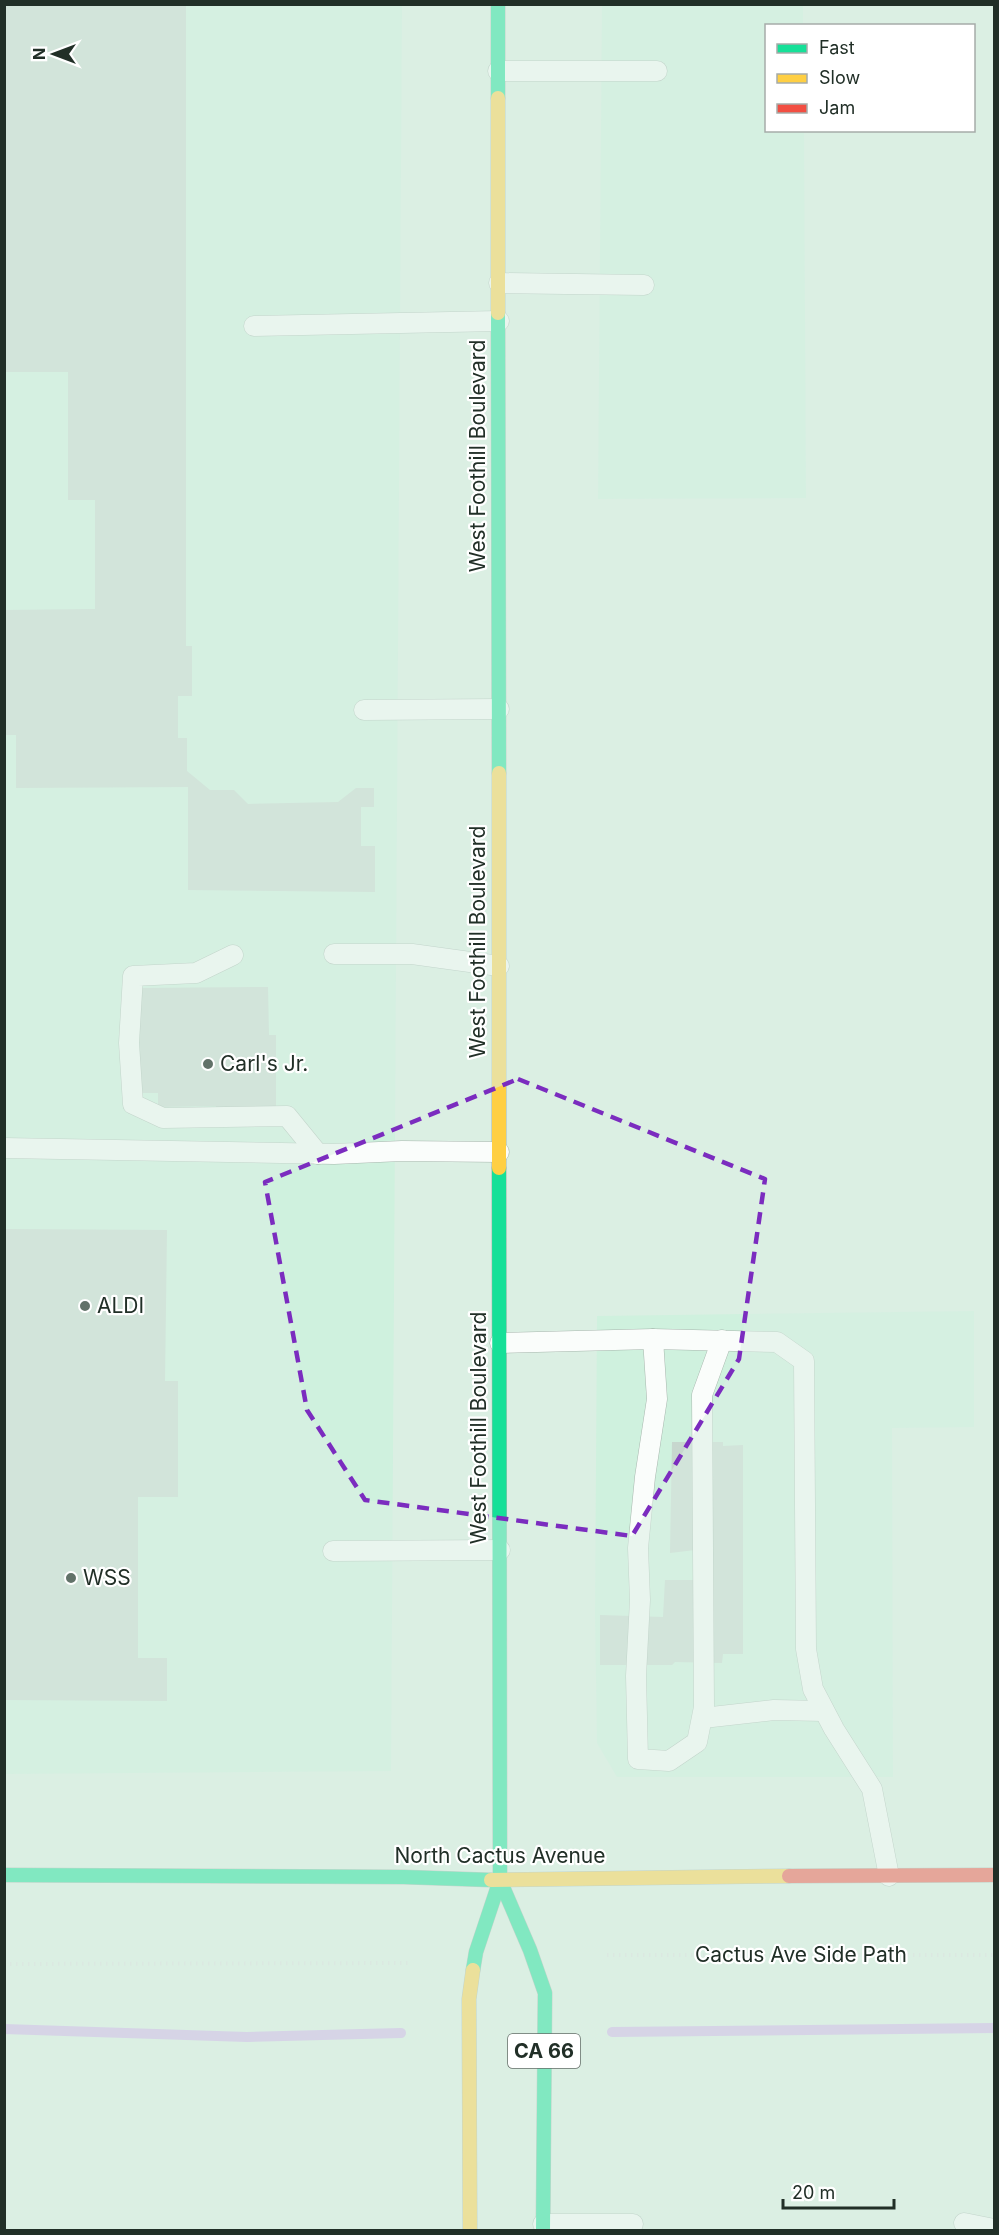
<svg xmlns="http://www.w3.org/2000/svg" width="999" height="2235" viewBox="0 0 999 2235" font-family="Inter,sans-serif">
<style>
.built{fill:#cff1de}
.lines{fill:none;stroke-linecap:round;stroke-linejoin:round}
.stream{stroke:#d0b4e9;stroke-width:10}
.building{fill:#c7d7ce}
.lane-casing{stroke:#a7b6ad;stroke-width:21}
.fast-casing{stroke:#a7b6ad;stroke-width:15}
.slow-casing{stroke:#a7b6ad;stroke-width:15}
.jam-casing{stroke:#a7b6ad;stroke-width:15}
.path{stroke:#dbe1de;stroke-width:4;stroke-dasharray:1.5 4.5;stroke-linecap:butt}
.lane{stroke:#fafdfb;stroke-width:20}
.fast{stroke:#16e098;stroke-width:14}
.slow{stroke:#ffcf43;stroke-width:14}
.jam{stroke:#f24e42;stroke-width:14}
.marked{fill:none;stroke:#7b2cbf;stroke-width:4.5;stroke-dasharray:12 8;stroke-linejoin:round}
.poi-dot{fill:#627269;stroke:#fff;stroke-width:2}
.labels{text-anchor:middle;stroke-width:4.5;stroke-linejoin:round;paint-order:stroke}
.shield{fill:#fff;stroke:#646d68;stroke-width:1.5}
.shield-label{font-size:20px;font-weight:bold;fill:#212f27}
.street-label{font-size:21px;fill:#212f27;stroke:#fff}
.poi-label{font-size:21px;fill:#212f27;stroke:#fff;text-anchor:start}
</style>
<rect width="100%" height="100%" fill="#dbefe3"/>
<g class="built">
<path d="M4,5H402L391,1771L5,1774Z"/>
<path d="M602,5H803V25L766,26V130L804,131L806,498L598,499Z"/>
<path d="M974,1311V1427L892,1428L893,1777H617L597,1743L595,1614L597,1316Z"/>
</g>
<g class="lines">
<g class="stream">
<path d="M4,2029L247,2037L401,2033"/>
<path d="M612,2032L994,2028"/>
</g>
</g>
<g class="building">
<path d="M4,4H186V646H192V696H178V738H187V771L210,790H234L248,804L338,802L356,788H374V807H361V846H375V892L188,890V787L16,788V735H4V610L95,609V500H68V372H4Z"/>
<path d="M268,987L269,1035H276V1107H258V1127H216V1106L158,1107V1093H140L139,988Z"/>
<path d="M4,1229L167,1230L165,1381H178V1497H138V1658H167V1701L4,1700Z"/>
<path d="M672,1442H723V1446L743,1445V1654H723L722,1663L675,1662L672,1665H600V1615L663,1617L665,1580H696L695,1550L670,1553Z"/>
</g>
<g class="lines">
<g class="lane-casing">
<g id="lane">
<path d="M498,71H657"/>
<path d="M499,283L644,285"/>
<path d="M254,326L499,321"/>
<path d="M364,710L499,709"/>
<path d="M334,954H412L499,966"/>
<path d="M233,955L196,973L133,976L129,1043L133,1104L163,1118L287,1116L318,1154"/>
<path d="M4,1148L334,1154L402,1151L499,1152"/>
<path d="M653,1339L657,1399L645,1477L638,1548L640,1600L636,1676L638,1759L669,1761L697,1742L704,1707L702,1395L722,1340"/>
<path d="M500,1343L653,1339L777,1342L804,1361L806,1649L813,1689L834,1729L872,1789L889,1876"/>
<path d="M333,1551L500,1550"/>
<path d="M703,1718L774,1710L824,1711"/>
<path d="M964,2223L994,2229"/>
<path d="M543,2224H633"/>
</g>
</g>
<g class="fast-casing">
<g id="fast">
<path d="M498,4V98"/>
<path d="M498,313L499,773"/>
<path d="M4,1875L404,1877L491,1880"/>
<path d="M500,1880L530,1950L545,1993L543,2230"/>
<path d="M473,1970L476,1952L500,1880L499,1168"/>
</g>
</g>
<g class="slow-casing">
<g id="slow">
<path d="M498,98V313"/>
<path d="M499,773V1168"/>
<path d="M491,1880L789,1876"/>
<path d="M470,2230L469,1999L473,1970"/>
</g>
</g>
<g class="jam-casing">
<path id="jam" d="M789,1876L994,1875"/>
</g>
<g class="path">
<path d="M607,1955H994"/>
<path d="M4,1964L409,1963"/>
</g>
<use href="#lane" class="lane"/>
<use href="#fast" class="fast"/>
<use href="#slow" class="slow"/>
<use href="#jam" class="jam"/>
</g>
<path d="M0 0H999V2235H0ZM518,1079L765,1179L739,1359L632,1536L365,1500L307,1410L265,1182Z" fill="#dbefe3" fill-opacity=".55" fill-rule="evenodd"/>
<path class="marked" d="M518,1079L765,1179L739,1359L632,1536L365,1500L307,1410L265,1182Z"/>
<g class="poi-dot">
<circle cx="208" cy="1064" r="6"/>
<circle cx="85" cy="1306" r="6"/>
<circle cx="71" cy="1578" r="6"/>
</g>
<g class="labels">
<rect class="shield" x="508" y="2034" width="72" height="34" rx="4.5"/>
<g class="shield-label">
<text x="544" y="2058">CA 66</text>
</g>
<g class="street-label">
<text transform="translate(478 456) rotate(-90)" y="7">West Foothill Boulevard</text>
<text transform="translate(478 942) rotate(-90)" y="7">West Foothill Boulevard</text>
<text transform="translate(479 1428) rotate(-90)" y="7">West Foothill Boulevard</text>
<text x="500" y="1863">North Cactus Avenue</text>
<text x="801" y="1962">Cactus Ave Side Path</text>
</g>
<g class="poi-label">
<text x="220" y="1071">Carl's Jr.</text>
<text x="97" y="1313">ALDI</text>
<text x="83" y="1585">WSS</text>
</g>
</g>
<rect width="999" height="2235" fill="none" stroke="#212f27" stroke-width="12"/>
<rect x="765" y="24" width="210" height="108" fill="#ffffff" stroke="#a6aca9" stroke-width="1.5"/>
<rect x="777" y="44" width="30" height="9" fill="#16e098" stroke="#a6aca9" stroke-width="1.5"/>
<text x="819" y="54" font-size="18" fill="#212f27">Fast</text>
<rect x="777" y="74" width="30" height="9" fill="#ffcf43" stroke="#a6aca9" stroke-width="1.5"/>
<text x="819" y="84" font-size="18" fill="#212f27">Slow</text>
<rect x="777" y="104" width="30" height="9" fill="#f24e42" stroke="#a6aca9" stroke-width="1.5"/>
<text x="819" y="114" font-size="18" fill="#212f27">Jam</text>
<g transform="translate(54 54) rotate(270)" stroke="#ffffff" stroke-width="4.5" paint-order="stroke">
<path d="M0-4.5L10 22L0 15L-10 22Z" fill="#212f27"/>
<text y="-9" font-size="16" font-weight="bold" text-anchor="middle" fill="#212f27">N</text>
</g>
<path d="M783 2199v9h111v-9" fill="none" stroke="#212f27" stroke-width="3"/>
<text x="792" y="2199" font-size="18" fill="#212f27" stroke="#ffffff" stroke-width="4.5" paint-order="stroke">20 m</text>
</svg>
